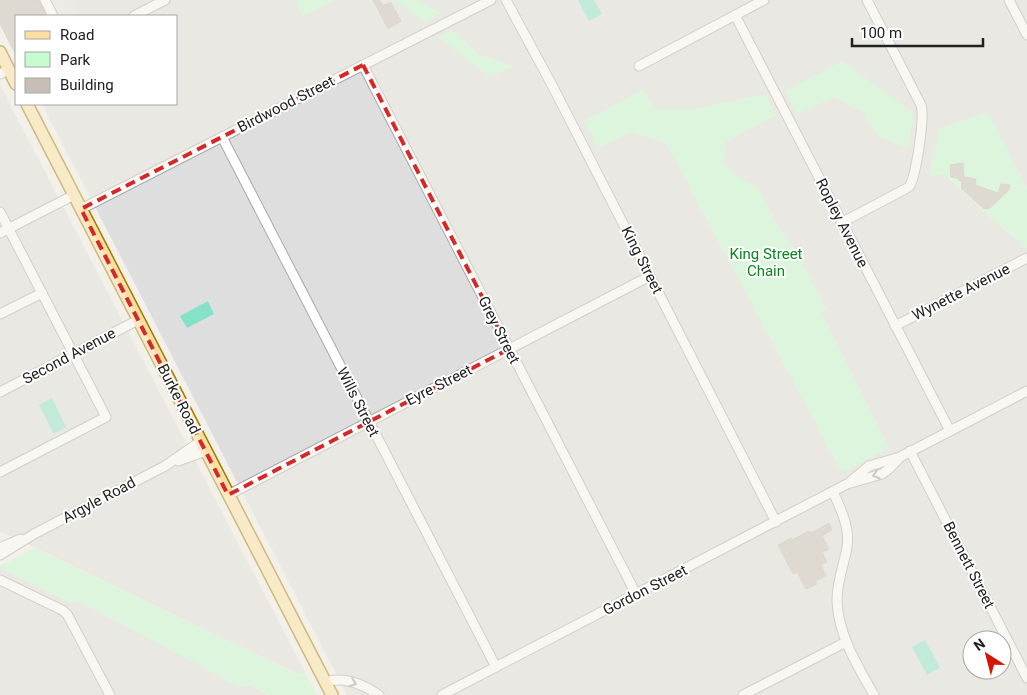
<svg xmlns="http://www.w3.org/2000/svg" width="1027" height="695" viewBox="0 0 1027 695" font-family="Roboto,sans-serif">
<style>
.residential{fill:#dfdede;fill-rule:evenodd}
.park{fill:#c6fbd0}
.pitch{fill:#85e2c8}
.parking{fill:#e5e5e5}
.building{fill:#c7bfb7;stroke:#c4b8aa}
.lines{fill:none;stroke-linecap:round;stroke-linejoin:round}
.minor-casing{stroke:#a8a8a8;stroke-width:11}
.major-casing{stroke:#9f7b00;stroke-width:14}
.minor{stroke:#fff;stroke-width:9}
.major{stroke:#fedfa1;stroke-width:11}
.oneway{stroke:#9b9b9b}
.marked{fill:none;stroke:#d62828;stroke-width:4;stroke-dasharray:10 6;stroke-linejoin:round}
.labels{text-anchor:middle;stroke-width:4;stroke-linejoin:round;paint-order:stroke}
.street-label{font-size:15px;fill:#212121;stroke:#fff}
.park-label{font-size:15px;fill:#098620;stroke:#fff}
</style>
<rect width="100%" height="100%" fill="#f2f0e8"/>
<g class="residential">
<path d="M41,0H1027V695H347L42,104H176V16H49ZM972,640H1002V670H972Z"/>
<path d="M0,85L305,672L300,675L0,531Z"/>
<path d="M0,568L72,603L78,600L242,685L251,686L269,695H0Z"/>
</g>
<g class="park">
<path d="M294,0H334L303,16Z"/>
<path d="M393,0H420L441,14L426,22Z"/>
<path d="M452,30L480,55L513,66L490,77L438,37Z"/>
<path d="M842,61L914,113L908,149L878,136L865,114L834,97L797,115L785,91Z"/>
<path d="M644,89L654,109H695L765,94L776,115L726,142L723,165L760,191L780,230L793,246L826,309L821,312L889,448L842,473L666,143L631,132L598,148L584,121Z"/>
<path d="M988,112L1027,188V249L984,212L945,175L929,176L939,129Z"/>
<path d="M34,548L300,675L305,672L317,695H269L251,686H238L78,601L72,603L0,568V566Z"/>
</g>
<g class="pitch">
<path d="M578,0H594L602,14L589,21Z"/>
<path d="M208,301L214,314L187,328L180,316Z"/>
<path d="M52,398L66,427L54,434L39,405Z"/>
<path d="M925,640L940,668L927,675L912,647Z"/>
</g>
<path class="parking" d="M50,0H70L78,16H58Z"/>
<g class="building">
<path d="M0,0H39L46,16H16V55L0,24Z"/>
<path d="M373,0H379L383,5L391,3L401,21L388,29Z"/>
<path d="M963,163L964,177L976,179L975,185L998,193L1001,184L1010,185L1009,190L990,208L984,209L961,188L962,183L957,178L951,177L950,165Z"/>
<path d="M829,523L832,530L822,536L829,549L822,552L827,562L821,565L826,576L816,581L817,584L806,589L797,572L793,574L778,545L791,538L792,540L809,531L811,533Z"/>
</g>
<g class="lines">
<g class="minor-casing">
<g id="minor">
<path d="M45,0L53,16"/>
<path d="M506,0L553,87L776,522"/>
<path d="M1009,0L1027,35"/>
<path d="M735,15L950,431"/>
<path d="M134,16L165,0"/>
<path d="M363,65L636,594"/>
<path d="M639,66L764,0"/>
<path d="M0,74L9,70"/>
<path d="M222,137L496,667"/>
<path d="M81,209L491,0"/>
<path d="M0,212L106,417L0,472"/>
<path d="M841,223L909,187C916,177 925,117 921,105L867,0"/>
<path d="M0,233L74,195"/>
<path d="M0,314L42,293"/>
<path d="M895,326L1027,258"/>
<path d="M0,392L138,320"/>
<path d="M910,451L1027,678"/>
<path d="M178,461L206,451"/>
<path d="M850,482L869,466L900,457L1027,391"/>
<path d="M833,492C841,509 850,528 847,547C844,565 837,581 837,600C838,635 857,665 874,695"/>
<path d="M228,495L650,276"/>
<path d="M0,548L20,539"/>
<path d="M0,555L34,534L165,466L201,441"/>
<path d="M0,580L62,610L67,614L110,695"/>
<path d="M325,682C344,676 362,684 379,695"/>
<path d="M442,695L847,484L882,474L890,468L900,457"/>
<path d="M743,695L846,642"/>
</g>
</g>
<g class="major-casing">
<g id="major">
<path d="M0,52L16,84"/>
<path d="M27,104L332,695"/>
</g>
</g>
<use href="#minor" class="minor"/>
<use href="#major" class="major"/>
</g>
<defs><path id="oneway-chevron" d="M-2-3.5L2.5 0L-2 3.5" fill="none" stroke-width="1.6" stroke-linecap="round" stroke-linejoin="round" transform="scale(1.25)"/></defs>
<g class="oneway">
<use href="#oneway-chevron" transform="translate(876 475) rotate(163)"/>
<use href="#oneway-chevron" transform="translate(353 683) rotate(20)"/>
</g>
<path d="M0 0H1027V695H0ZM363,65L509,349L228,495L81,209Z" fill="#f2f0e8" fill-opacity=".55" fill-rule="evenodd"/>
<path class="marked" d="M363,65L509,349L228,495L81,209Z"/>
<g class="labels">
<g class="street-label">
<text transform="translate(286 104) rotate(-27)" y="5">Birdwood Street</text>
<text transform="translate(842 223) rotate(63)" y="5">Ropley Avenue</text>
<text transform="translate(642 260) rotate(63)" y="5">King Street</text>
<text transform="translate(961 292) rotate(-27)" y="5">Wynette Avenue</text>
<text transform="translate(499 330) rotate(63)" y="5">Grey Street</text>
<text transform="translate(69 356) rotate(-28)" y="5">Second Avenue</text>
<text transform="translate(439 385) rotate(-27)" y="5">Eyre Street</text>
<text transform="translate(179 399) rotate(63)" y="5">Burke Road</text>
<text transform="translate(358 402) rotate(63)" y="5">Wills Street</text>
<text transform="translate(99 500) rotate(-28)" y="5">Argyle Road</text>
<text transform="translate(969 565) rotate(63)" y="5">Bennett Street</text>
<text transform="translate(645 590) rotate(-27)" y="5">Gordon Street</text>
</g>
<g class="park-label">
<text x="766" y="259">King Street<tspan x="766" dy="17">Chain</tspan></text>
</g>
</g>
<rect x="15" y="15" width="162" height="90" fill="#ffffff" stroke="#a6a6a6"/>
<rect x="25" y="31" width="25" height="8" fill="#fedfa1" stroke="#a6a6a6"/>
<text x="60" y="40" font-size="15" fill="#212121">Road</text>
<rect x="25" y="52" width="25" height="15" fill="#c6fbd0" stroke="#a6a6a6"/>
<text x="60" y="65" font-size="15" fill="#212121">Park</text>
<rect x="25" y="78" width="25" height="15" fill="#c7bfb7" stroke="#a6a6a6"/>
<text x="60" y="90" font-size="15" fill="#212121">Building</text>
<g transform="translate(987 655) rotate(324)"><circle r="24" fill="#ffffff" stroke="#a6a6a6"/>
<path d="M0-4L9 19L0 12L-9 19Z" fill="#d31600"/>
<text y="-8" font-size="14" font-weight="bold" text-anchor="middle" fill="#212121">N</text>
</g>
<path d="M852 38v8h131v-8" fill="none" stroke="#212121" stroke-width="2.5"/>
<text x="860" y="38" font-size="15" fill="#212121" stroke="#ffffff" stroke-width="4" paint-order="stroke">100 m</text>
</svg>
